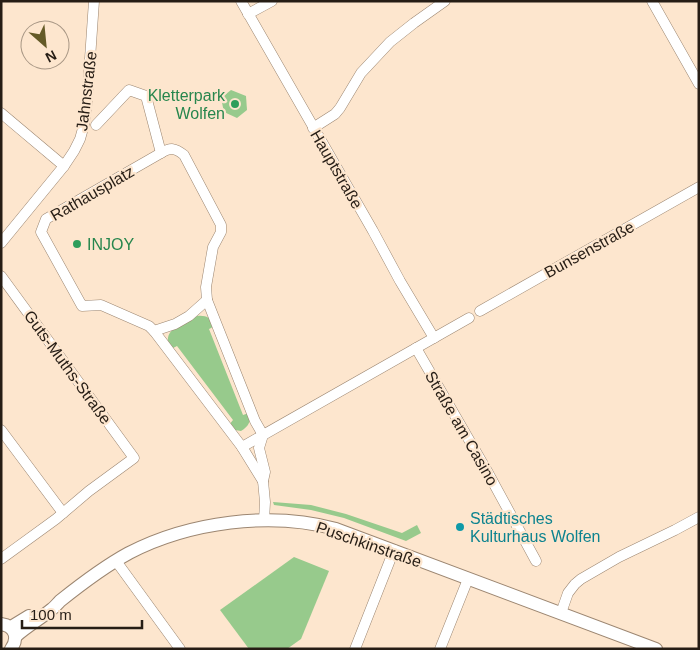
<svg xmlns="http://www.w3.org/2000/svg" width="700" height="650" viewBox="0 0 700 650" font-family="Arial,sans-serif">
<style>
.green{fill:#97ca8c}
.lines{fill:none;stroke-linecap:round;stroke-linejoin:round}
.minor-casing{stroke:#9c8671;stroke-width:11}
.tertiary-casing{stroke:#9c8671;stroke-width:14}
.minor{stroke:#fff;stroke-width:10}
.tertiary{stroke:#fff;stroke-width:12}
.leisure-dot{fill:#2e9e5b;stroke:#fde6ce;stroke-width:2}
.culture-dot{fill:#0f9aa8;stroke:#fde6ce;stroke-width:2}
.labels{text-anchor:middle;stroke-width:4.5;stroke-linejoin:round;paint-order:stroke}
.street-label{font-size:16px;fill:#261d15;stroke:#fde6ce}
.leisure-label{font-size:16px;fill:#27864d;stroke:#fde6ce;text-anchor:end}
.culture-label{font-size:16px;fill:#0d838f;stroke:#fde6ce;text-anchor:start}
</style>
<rect width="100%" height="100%" fill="#fde6ce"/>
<g class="green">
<path d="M231,90L246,96L247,110L237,118L224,112L221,98Z"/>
<path d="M197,316C206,315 211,318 215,326L209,329L243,415L249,413C251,422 249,426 241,431L235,430L229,425L233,420L177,346L171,349C170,346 167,342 168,338C170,326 188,321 197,316Z"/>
<path d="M273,502L311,505L346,514L402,533L417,525L421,533L406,541L344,518L311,510L274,505Z"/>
<path d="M294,557L329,571L301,639L287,649H249L220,610Z"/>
</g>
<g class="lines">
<g class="minor-casing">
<g id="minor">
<path d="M241,1L373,231L400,281L434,338"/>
<path d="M652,1L699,84"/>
<path d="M248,14L272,1"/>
<path d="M1,113L64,166"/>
<path d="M96,125L129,90L146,96L161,153C171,147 175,148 184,155L221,225V232L213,247L206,287L207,300"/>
<path d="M313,128L335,114L340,108L361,73L390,42L414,23L445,1"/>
<path d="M1,243L64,166L74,151L80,139L84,125L87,102L94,1"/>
<path d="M1,276L134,458L89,491L56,519L1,559"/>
<path d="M480,311L699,187"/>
<path d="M154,331L149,326L101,305L82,306L41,232L46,219L161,153"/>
<path d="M416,348L487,471L536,561"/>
<path d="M1,430L63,513"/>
<path d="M263,435L259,448L265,472L263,481L265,502L264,521"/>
<path d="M242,447L154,331L175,324L189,316L207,300L255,421L263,435"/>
<path d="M263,481L242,447L469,318"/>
<path d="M116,561L180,649"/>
<path d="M561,613L568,593L575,584L581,579L619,557L675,530L699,517"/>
<path d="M355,649L394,550"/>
<path d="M440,649L468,579"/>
</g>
</g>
<g class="tertiary-casing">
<g id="tertiary">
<path d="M1,624C15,626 19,638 11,649"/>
<path d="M11,627L29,616"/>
<path d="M16,636C27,626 40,619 52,609C55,607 57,604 60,601C80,585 107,565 129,553C189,522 270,511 336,529L656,649"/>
</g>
</g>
<use href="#minor" class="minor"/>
<use href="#tertiary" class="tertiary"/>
</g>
<g class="leisure-dot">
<circle cx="235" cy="104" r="5"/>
<circle cx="77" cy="244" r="5"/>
</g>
<circle class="culture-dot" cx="460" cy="527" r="5"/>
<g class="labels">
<g class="street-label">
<text transform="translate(86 91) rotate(-83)" y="6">Jahnstraße</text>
<text transform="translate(337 169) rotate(60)" y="6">Hauptstraße</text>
<text transform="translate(92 193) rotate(-30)" y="6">Rathausplatz</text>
<text transform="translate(589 249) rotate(-29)" y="6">Bunsenstraße</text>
<text transform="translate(68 367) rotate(54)" y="6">Guts-Muths-Straße</text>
<text transform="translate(462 428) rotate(60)" y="6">Straße am Casino</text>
<text transform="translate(369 544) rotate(19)" y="6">Puschkinstraße</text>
</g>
<g class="leisure-label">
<text x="225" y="101">Kletterpark<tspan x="225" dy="18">Wolfen</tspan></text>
<text x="87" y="250" text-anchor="start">INJOY</text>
</g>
<g class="culture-label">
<text x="470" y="524">Städtisches<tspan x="470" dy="18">Kulturhaus Wolfen</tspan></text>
</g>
</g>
<rect width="700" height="650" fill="none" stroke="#261d15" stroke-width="5"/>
<g transform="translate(45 45) rotate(153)"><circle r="24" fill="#fde6ce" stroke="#a79684"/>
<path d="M0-4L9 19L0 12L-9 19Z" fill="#645a27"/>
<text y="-8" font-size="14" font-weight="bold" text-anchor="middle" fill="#261d15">N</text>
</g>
<path d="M22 620v8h120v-8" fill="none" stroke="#261d15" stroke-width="2.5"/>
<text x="30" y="620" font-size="15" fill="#261d15" stroke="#fde6ce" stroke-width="4" paint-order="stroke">100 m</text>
</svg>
